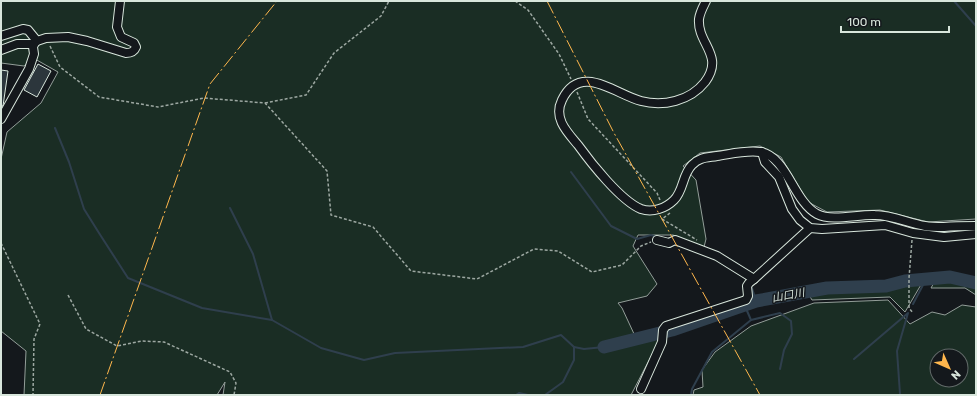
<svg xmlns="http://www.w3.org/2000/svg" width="977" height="396" viewBox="0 0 977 396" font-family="Rubik,'Noto Sans JP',sans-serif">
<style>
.green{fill:#1a2d24;stroke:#939e99;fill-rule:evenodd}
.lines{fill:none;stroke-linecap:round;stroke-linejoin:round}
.stream{stroke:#2f3f4d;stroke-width:2}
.river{stroke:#2f3f4d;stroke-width:13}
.building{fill:#2c363c;stroke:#d8e6dc}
.minor-casing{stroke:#d8e6dc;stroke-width:10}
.path{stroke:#9da8a2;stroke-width:1.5;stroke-dasharray:3 2;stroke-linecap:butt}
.minor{stroke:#14181c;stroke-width:8}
.power{stroke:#ffb74d;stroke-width:1;stroke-dasharray:14 3 2 3;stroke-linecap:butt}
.labels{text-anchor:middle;stroke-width:3;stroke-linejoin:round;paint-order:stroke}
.water-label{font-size:11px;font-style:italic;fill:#d8e6dc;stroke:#14181c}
</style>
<rect width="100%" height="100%" fill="#14181c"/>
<g class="green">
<path d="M1,1H976V219L928,222L880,210L827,212L808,202L781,157L760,146L700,153L683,166L696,180L706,239L704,247L673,235H638L633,246L657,284L647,296L618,303L622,308L635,336L657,329L658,343L631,395H223L225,382L217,395H24L26,351L1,331V159L7,132L41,103L58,72L35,59L24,66L1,63Z"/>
<path d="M950,279L976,287V295L965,288H931L935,281Z"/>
<path d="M922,283L905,312L890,297L812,300L809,295L826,292L883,291Z"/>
<path d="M888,300L910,324L932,312L945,315L962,305L976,307V395H693L694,390L703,387L702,370L715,352L751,326L814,303ZM937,356H961V380H937Z"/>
</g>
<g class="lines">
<g class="stream">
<path d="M954,1L976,26"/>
<path d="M55,128L69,162L84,209L99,233L128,278L202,308L272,320L321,348L364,360L395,353L523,347L561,335L574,347L584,349L604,347"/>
<path d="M571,172L611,226L637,239L651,235L657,237"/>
<path d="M230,208L253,254L272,320"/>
<path d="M752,288L756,301"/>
<path d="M913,304L923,285L929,279"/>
<path d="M751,320L780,313L791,321L792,334L784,350L780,369"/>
<path d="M854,359L908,313L897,351L900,394"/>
<path d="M516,395L519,393L528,395"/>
<path d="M545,395L563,382L574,360V347"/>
<path d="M691,395L692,389L712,352L751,320L744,304"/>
</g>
<path class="river" d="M604,347L672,330L756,301L827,288L886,286L905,281L950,277L976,283"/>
</g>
<g class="building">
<path d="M38,64L51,71L37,97L24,90Z"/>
<path d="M1,70L8,71L3,106H1Z"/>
</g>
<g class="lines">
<g class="minor-casing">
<g id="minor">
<path d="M706,1C703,7 700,12 699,19C697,44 725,55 705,82C690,101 663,107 641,101C615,94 580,62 562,100C553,118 567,132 578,145C591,163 621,201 641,209C653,213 666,208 674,200C684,190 682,175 692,165C694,163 698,160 701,159C706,157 712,157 717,156C731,154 746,150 760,152C787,156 793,201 817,214C832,222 858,214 875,215C892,215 908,223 925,226C931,227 938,227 944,227C955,226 965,226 976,226"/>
<path d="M1,36L23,29L28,30L37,41"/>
<path d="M1,50L17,44H34"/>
<path d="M1,119L29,69L34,54L33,47L34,44L37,41L46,38L68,37L87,41L126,53C131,53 134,52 136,47L134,43L121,37L117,27L120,1"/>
<path d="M762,152L765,162L779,177L792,209L800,220L810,228L822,229L885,225L913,233L944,237L976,234"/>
<path d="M657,240L669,243L675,240L717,256L754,279"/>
<path d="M641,389L662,342L663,330L666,326L746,300L748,296L747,286L749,283L754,279L810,228"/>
</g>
</g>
<g class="path">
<path d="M515,1L528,10L559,54L571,79"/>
<path d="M50,46L60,67L99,97L158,107L204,98L265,103L327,171L331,215L373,227L411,271L477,279L534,249L558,251L592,272L622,265L641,246L651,242"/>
<path d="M577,92L588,119L657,193L660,200"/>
<path d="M265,103L306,95L334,53L381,16L389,1"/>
<path d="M670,213L662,219L697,240"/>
<path d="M912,240L909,278V308L913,313"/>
<path d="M1,243L40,324L34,339L33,395"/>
<path d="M68,295L86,329L117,346L142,341L164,342L230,372L236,383L234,395"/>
</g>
<use href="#minor" class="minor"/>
<g class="power">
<path d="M547,1L614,133L760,395"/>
<path d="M100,395L210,84L277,1"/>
</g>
</g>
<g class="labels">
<g class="water-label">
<text transform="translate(788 295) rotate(-11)" y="4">山口川</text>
</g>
</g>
<rect width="977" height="396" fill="none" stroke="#d8e6dc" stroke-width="4"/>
<g transform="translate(949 368) rotate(135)"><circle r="19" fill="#14181c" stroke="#626a69"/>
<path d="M0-3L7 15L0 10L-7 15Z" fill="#ffb74d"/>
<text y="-6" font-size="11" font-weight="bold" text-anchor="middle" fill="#d8e6dc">N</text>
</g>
<path d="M841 26v6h108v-6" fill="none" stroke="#d8e6dc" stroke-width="2"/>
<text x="847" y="26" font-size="12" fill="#d8e6dc" stroke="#14181c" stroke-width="3" paint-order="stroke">100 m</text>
</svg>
